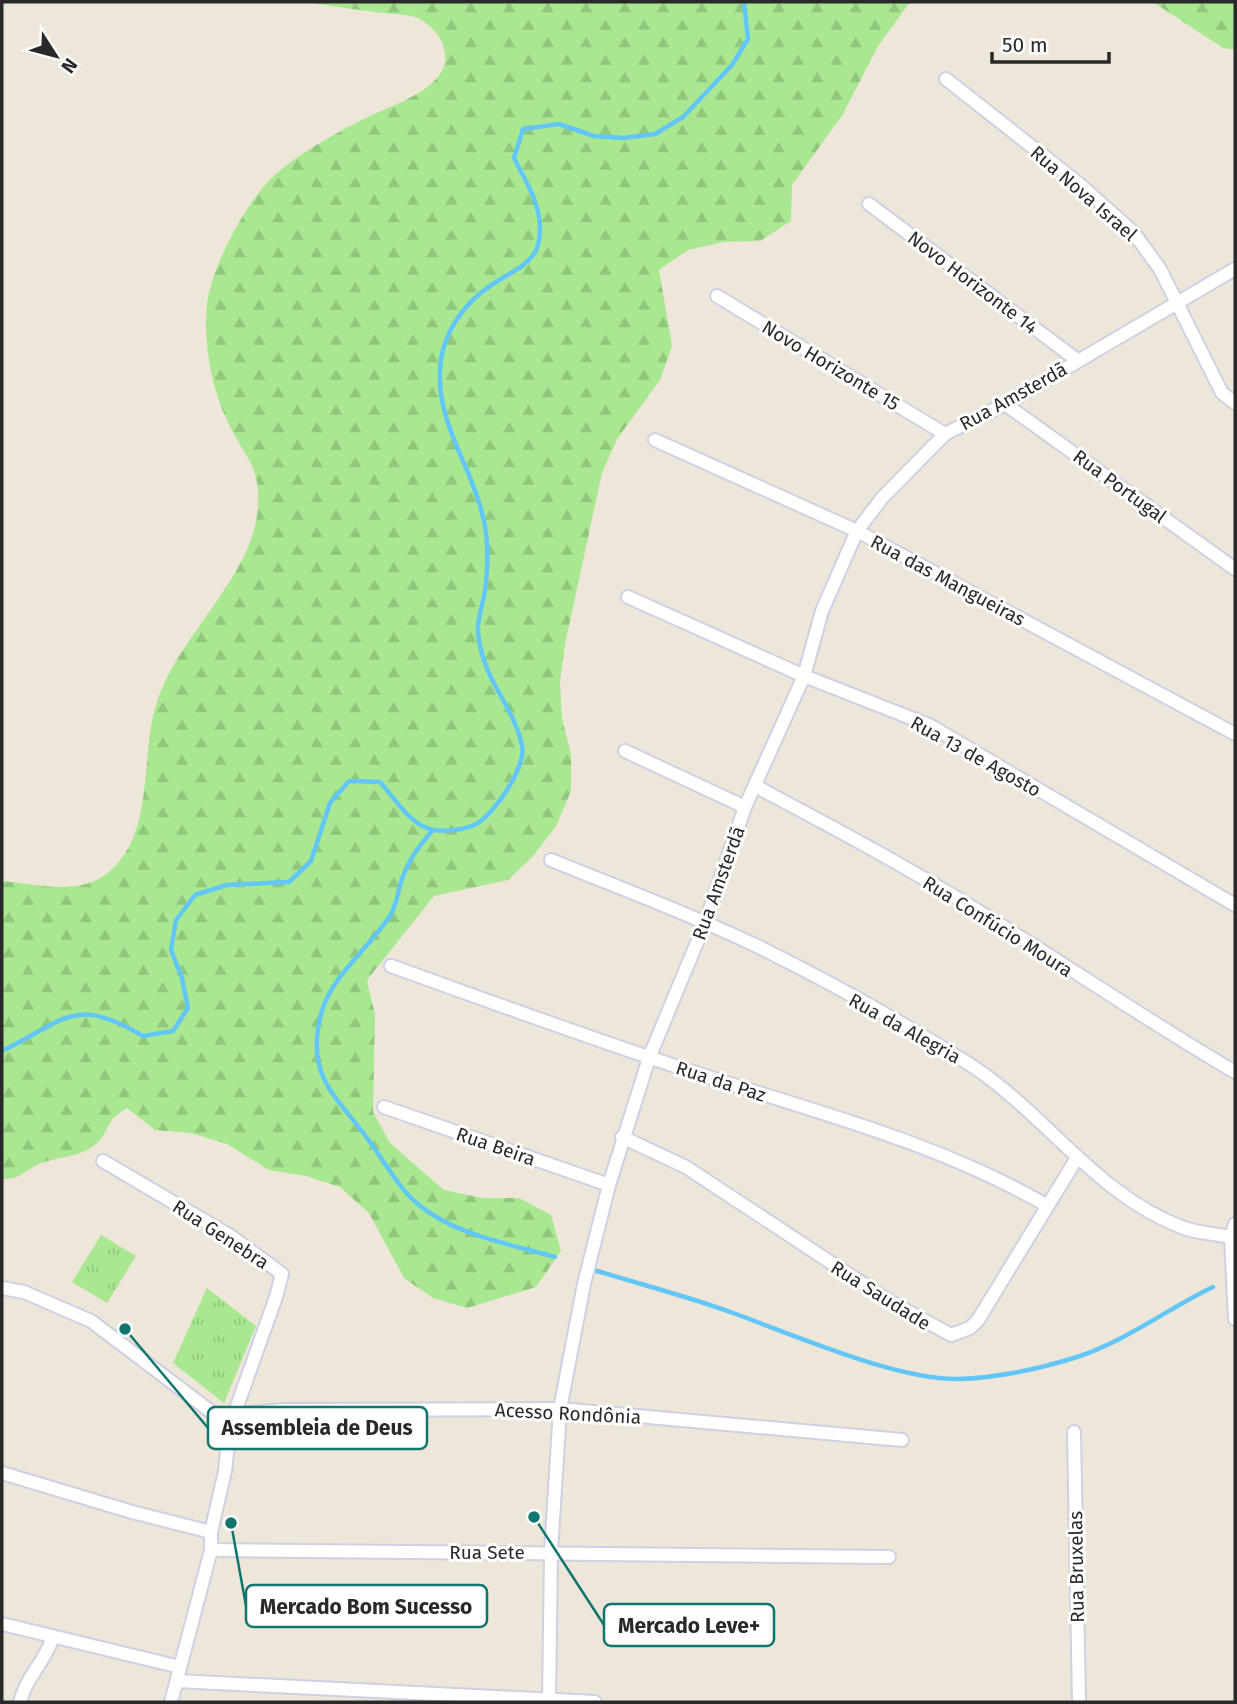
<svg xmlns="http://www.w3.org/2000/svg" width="1237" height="1704" viewBox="0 0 1237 1704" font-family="'Fira Sans',sans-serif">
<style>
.grass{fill:url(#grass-tufts)}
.forest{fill:url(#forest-firs)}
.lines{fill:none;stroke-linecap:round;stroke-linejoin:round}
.stream{stroke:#63c6f8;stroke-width:4.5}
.street-casing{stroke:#ced1e3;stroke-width:16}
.street{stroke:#fff;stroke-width:12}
.labels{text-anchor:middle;stroke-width:6;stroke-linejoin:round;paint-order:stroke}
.street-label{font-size:19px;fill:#292929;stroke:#fff}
.leader{fill:none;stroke:#0f766e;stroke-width:2.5}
.callout-dot{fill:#0f766e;stroke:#fff;stroke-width:2.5}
.callout{fill:#fff;stroke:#0f766e;stroke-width:2.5}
.callout-label{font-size:21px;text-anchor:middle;font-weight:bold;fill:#292929}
</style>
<defs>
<pattern id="grass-tufts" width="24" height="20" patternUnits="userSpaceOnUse" patternTransform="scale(1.75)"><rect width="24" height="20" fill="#a9e891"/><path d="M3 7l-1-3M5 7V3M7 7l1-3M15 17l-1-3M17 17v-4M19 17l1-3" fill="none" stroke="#91c77d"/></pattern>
<pattern id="forest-firs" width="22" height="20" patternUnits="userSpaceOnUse" patternTransform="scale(1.75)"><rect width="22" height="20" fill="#a9e891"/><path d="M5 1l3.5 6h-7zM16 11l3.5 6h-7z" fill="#91c77d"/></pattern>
</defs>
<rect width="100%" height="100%" fill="#ede6d9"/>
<g class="grass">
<path d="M101,1235L136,1256L107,1303L72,1282Z"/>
<path d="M207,1288L256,1326L224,1403L173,1363Z"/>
</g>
<g class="forest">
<path d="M309,2H910L878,46L843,114L792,185L791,221L760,241L723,242L688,250L659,270L672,346L660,380L617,439L602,473L565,644L560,682L562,719L571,754V791L556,826L534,855L508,880L434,896L367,980L375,1015L373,1112L390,1143L444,1190L482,1198H519L551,1215L561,1251L536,1287L467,1308L433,1298L404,1278L369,1213L340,1187L306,1176L269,1170L227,1144L191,1133L155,1130L127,1108C105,1122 113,1123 100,1140C84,1159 56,1155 35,1166C22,1173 18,1180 2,1179V881C37,884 81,897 110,871C155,832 140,757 156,705C177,635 254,577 258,506C260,461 243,457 227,420C211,387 203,341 207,304C212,265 247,199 277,173C304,150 336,133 368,117C392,105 419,98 438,77C456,55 438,26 415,17C406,14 393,14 384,13C359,10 334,7 309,2Z"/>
<path d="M1153,2H1235V50L1223,48Z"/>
</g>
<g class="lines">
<g class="stream">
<path d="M433,830C419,846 409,859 402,879C398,890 397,904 391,914C371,947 331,975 321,1014C304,1080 340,1098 372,1145C390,1170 402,1195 430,1213C466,1237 513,1245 555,1257"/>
<path d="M2,1051C66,1020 74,995 143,1036L173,1031L188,1008L182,978L171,950L176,920L195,895L227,885L289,882L311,861L330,803L349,781L380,782C395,798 410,826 434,830C445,832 465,830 476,824C494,815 527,766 522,745C513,704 482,680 478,632C477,619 483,604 485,591C488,567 489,540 483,517C472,467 437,424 440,371C441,335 463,303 493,284C523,264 545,261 539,217C536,197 523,176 514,158L523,129L559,124L594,136L623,138L655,134L683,117L732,65L748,39L744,2"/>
<path d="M591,1269C639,1284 687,1296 733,1313C794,1335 894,1379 957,1379C996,1378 1039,1369 1077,1357C1126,1341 1167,1309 1213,1287"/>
</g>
<g class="street-casing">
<g id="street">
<path d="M946,79L1078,183L1133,232L1160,269L1222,393L1235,403"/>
<path d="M869,204L1077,360"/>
<path d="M717,296L945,434"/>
<path d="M1005,404L1235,569"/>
<path d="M655,440L857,531L1235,734"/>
<path d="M628,597L804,676L929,725L1235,905"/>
<path d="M625,751L745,807"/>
<path d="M757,787C830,826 904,865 975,909C1062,962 1146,1020 1235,1072"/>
<path d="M551,860C620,888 690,914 757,946C828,981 898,1020 966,1062C1043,1110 1096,1196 1184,1228C1198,1233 1216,1234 1231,1237"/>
<path d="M391,966C500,1005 608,1045 718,1080C830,1116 944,1146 1046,1205"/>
<path d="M384,1107L609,1185"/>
<path d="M622,1137L686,1167L889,1301L951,1335L970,1328L978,1320L1077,1158"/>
<path d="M103,1161L232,1237L282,1274L276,1297L230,1426L225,1471L211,1532V1550L171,1702"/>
<path d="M1235,1224L1231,1237L1235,1319"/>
<path d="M2,1288L24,1292L91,1321L230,1426"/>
<path d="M233,1415L282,1410L560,1409L902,1440"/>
<path d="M1074,1432L1079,1702"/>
<path d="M2,1473L132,1512L211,1532"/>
<path d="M211,1550L889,1557"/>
<path d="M2,1624L180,1667"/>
<path d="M177,1681L595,1702"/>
<path d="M20,1702C26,1677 45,1662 53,1637"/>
<path d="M549,1702L551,1552L560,1409L584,1284L609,1185L649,1058L705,923L745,807L804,676L822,611L857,531L882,498L945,434L1005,404L1235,269"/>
</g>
</g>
<use href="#street" class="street"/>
</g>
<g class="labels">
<g class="street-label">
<text transform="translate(1084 193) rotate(41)" y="7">Rua Nova Israel</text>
<text transform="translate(973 282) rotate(37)" y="7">Novo Horizonte 14</text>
<text transform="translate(831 365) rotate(31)" y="7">Novo Horizonte 15</text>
<text transform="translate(1013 396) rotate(-29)" y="7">Rua Amsterdã</text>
<text transform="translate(1120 486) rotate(36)" y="7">Rua Portugal</text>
<text transform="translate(948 580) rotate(28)" y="7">Rua das Mangueiras</text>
<text transform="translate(976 756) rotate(29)" y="7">Rua 13 de Agosto</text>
<text transform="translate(718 883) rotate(-70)" y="7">Rua Amsterdã</text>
<text transform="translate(998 926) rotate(32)" y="7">Rua Confúcio Moura</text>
<text transform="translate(905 1028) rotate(29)" y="7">Rua da Alegria</text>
<text transform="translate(721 1081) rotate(18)" y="7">Rua da Paz</text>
<text transform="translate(496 1146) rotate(19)" y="7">Rua Beira</text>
<text transform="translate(221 1234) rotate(33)" y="7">Rua Genebra</text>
<text transform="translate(881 1295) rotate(32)" y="7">Rua Saudade</text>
<text transform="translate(568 1413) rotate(3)" y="7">Acesso Rondônia</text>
<text x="487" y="1559">Rua Sete</text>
<text transform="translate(1076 1567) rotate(-91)" y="7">Rua Bruxelas</text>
</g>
</g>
<path class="leader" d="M125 1329L208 1428M231 1523L246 1606M534 1517L604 1625"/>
<g class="callout-dot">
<circle cx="125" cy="1329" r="7"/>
<circle cx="231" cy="1523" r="7"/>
<circle cx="534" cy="1517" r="7"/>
</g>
<g class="callout">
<rect x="208" y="1407" width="219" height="42" rx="7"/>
<rect x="246" y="1585" width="241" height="42" rx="7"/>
<rect x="604" y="1604" width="170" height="42" rx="7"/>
</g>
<g class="callout-label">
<text x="317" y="1435">Assembleia de Deus</text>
<text x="366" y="1614">Mercado Bom Sucesso</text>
<text x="689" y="1633">Mercado Leve+</text>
</g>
<rect width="1237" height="1704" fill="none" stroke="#292929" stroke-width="7"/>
<g transform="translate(56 56) rotate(126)" stroke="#ffffff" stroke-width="5" paint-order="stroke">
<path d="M0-5L12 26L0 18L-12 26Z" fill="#292929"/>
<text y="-10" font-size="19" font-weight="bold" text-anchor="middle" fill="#292929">N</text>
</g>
<path d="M992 52v10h117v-10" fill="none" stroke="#292929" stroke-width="3.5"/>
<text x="1002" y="52" font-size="21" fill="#292929" stroke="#ffffff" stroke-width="5" paint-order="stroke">50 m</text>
</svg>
